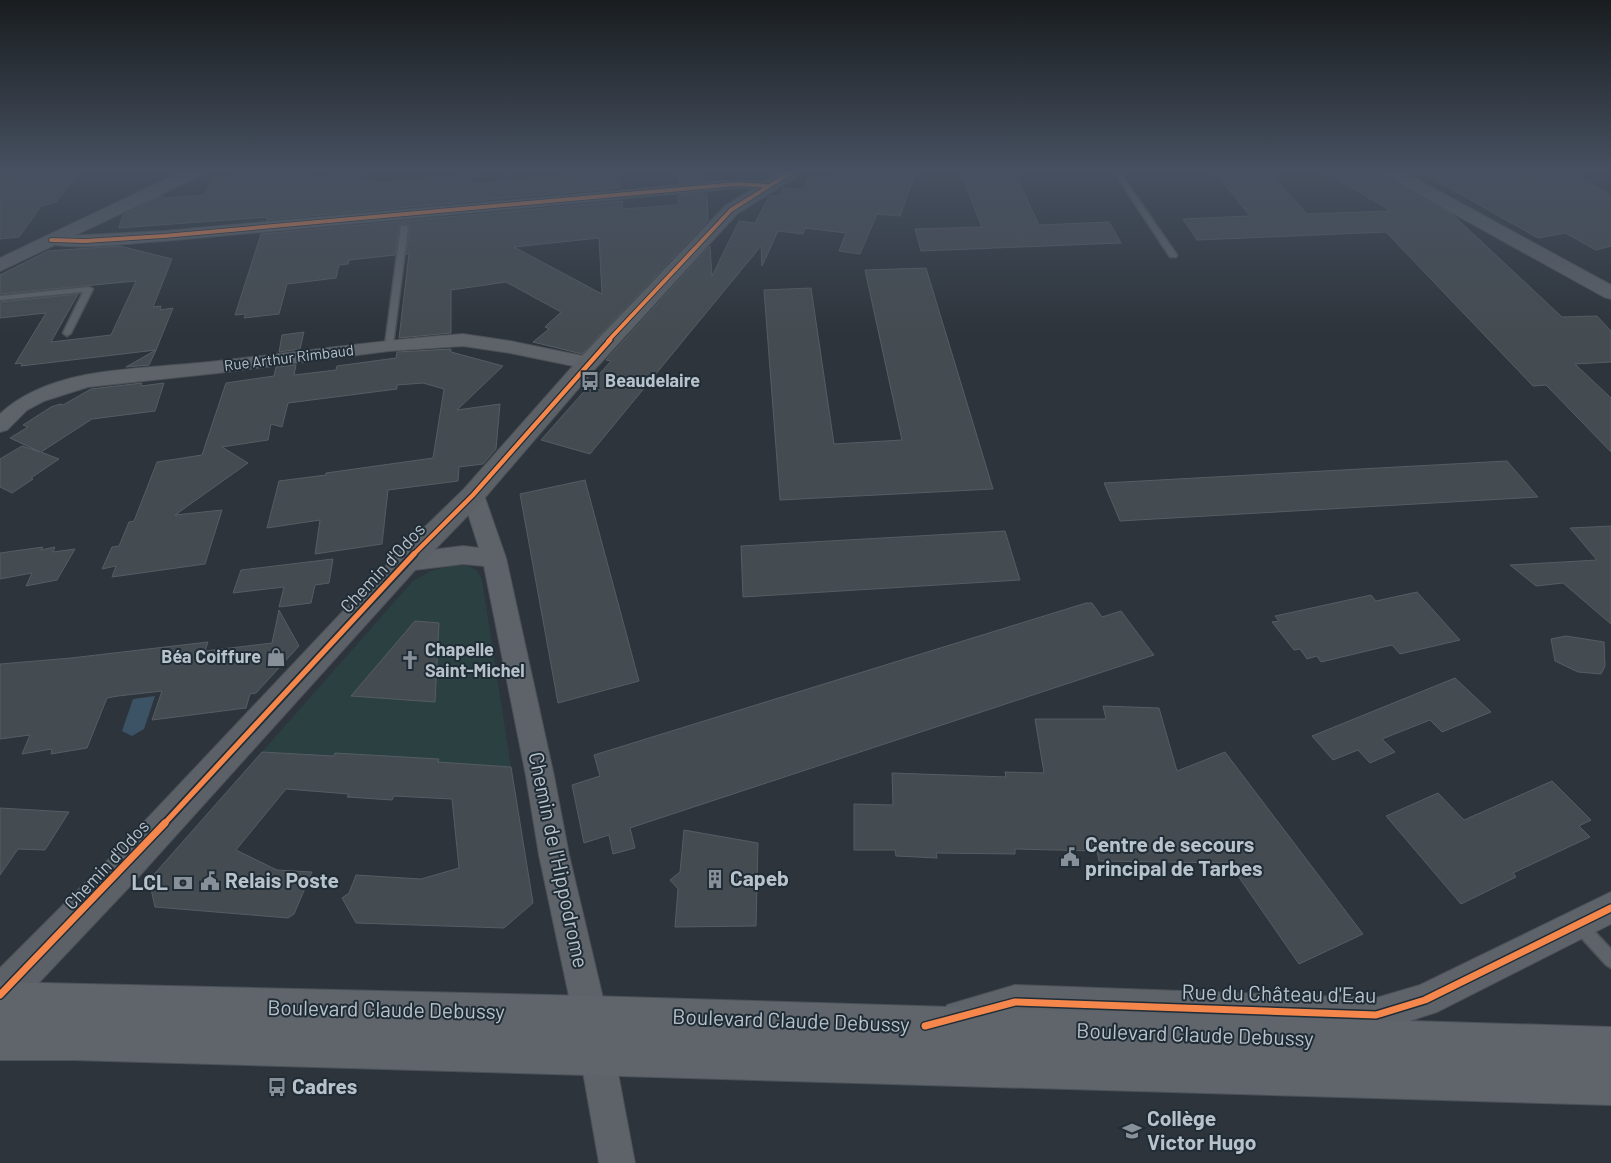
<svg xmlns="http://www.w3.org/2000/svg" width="1611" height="1163" viewBox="0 0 1611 1163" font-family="Barlow,sans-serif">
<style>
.green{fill:#2a4041}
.water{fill:#3c5265}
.building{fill:#454c51;stroke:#555c63;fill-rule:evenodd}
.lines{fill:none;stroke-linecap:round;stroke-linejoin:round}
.lane-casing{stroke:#4b5055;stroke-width:3}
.street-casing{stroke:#4b5055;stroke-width:2}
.secondary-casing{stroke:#4b5055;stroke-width:2}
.primary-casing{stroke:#4b5158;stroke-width:2}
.lane{fill:#5d6369;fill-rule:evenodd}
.street{fill:#5d6369;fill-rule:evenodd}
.secondary{fill:#5b6167;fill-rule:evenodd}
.primary{fill:#5f656a;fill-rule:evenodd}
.cycleway-far3-casing{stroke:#202c36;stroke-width:5.5}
.cycleway-far2-casing{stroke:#202c36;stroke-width:7}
.cycleway-far1-casing{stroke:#202c36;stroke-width:9}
.cycleway-casing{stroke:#202c36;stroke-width:10}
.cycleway-far3{stroke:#f5874c;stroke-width:4}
.cycleway-far2{stroke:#f5874c;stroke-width:4.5}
.cycleway-far1{stroke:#f5874c;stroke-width:5.5}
.cycleway{stroke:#f5874c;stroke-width:7}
.labels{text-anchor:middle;stroke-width:4;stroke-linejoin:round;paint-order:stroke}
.far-street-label{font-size:15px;fill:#b8c2cb;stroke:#202c36}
.poi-label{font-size:18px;font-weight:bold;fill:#b8c2cb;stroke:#202c36;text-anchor:start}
.street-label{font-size:18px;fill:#b8c2cb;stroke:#202c36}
.near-poi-label{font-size:21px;font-weight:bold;fill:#b8c2cb;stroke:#202c36;text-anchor:start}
.near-street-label{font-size:21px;fill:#b8c2cb;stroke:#202c36}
</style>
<rect width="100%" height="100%" fill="#2d343b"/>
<path class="green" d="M455,565C469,566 477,566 482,580L511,767L438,762L439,760L262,752L412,582L430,571Z"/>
<path class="water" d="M155,696L144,729L132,736L122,731L133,699Z"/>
<g class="building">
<path d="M0,171H80L56,202L41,206L19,237L0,239Z"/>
<path d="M235,171H311L312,178L362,174L360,180L377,179L376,183L473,175L472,184L618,171L620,188L266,220L268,217L119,228L123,215L161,196L167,198L204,195L212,179L233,177Z"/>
<path d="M678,171H703V181L678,183Z"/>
<path d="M873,171H916L900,216L877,214L860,254L839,251L846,233L805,228L803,234L778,231L762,266L761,246L590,454L541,440L611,361L606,360L710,246L712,276L739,221L755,223L769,196H779L783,188L804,190L807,180L816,177L834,178L836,172L871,176Z"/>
<path d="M960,171H1014L1039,225L1109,222L1121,243L921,251L915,229L982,227Z"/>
<path d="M1214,171H1269L1307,214L1391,211L1323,171H1380L1383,177L1453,215L1562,317L1597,316L1611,331V362L1575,364L1611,398V452L1546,385L1533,386L1386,232L1197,240L1183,219L1250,216Z"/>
<path d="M1419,171H1569L1611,195V246L1596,250L1565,233L1538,238Z"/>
<path d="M704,193L707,194L708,221L582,354L533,342L549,329L545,327L561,312L506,282L451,290V333L399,338L409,254H406L410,226L402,223L399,225L395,255L349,260L348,264L339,265L336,278L287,284L279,314L244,318L246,314L235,315L261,234L622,201L623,209L678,205V195ZM599,238L602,294L514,247Z"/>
<path d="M120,246L172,259L153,307L161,306L160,310L173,308L156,350L21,366L22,363L15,364L46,313L0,318V302L78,294L51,342L111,335L136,281L0,294V275L48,251Z"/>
<path d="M926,268L993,489L780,500L764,290L811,288L834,444L902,440L865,270Z"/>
<path d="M304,332L300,349L279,352L282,335Z"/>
<path d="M451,349V352L503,366L457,410L500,404L496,449L483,464L459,467L458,481L388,490L382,544L315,554L320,520L267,528L279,481L326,475V473L433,458L444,389L423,383L397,385V389L288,403L282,427L271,424L268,440L222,447L248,463L175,515L222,510L205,564L112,577L116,566L102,569L112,547L119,546L129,522L134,521L157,462L202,455L226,383L274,376L276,367L296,365L294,375L336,370L337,366L396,358L397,352Z"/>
<path d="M156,350L149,365L126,367Z"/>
<path d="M142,383L141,386L164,383L155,411L92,419L41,452L59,459L31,478L33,479L12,493L0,487V459L22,446L40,452L10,438L28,427L23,425L51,407L60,404L63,405L91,389Z"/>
<path d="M1507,461L1538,497L1120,521L1104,483Z"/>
<path d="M585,480L639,681L558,703L520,494Z"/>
<path d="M1611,526V624L1563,583L1536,586L1510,565L1597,560L1570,528Z"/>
<path d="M1005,531L1020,580L743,597L741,546Z"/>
<path d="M43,547L41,550L55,547L53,552L75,549L57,580L26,586L32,573L0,579V553Z"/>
<path d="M333,559L329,583L315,585L311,603L279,607L284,587L233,593L241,570Z"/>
<path d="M1417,592L1460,640L1400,654L1392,645L1321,662L1317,656L1307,659L1300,649L1294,650L1272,622L1279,621L1275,616L1371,595L1376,601Z"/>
<path d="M1086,603H1092L1102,617L1121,611L1154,655L630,828L635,848L613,854L609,835L584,843L572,785L600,776L594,755Z"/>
<path d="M279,610L299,646L256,693L250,694L246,708L152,720L162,691L118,696L107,698L87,748L51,754L52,749L22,754L30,735L0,739V664L71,658L208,642L205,651L272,643Z"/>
<path d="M415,621L439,623L435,702L351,696Z"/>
<path d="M1566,636L1604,642L1605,666L1601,674L1578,672L1555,661L1551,639Z"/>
<path d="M1455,678L1491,712L1442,732L1430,720L1382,739L1395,752L1370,763L1358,750L1333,760L1312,736Z"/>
<path d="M1103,706L1159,708L1177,771L1225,752L1363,934L1299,964L1229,863L1099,861L1097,851L1015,849V854L936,853L937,858L896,856L895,850H854V804L893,805L892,773L1006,777L1005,772L1044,773L1035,719H1106Z"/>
<path d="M262,752L334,756L335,753L439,759L438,762L511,767L533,903L504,928L356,923L342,898L349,893L356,875L421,879L459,868L452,799L394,796L392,800L347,797L349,794L286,789L236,850L277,870L312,872L294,914L288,918L155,907L149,880Z"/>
<path d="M1552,781L1591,820L1579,826L1590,837L1513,873L1516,877L1461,904L1386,816L1438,793L1464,820Z"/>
<path d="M0,808L69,812L45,850L18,849L0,875Z"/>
<path d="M684,830L758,843L756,926L675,927L678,889L670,880L680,872Z"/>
</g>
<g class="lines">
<g class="lane-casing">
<g id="lane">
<path d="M1113,171H1119L1177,255L1176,257H1170Z"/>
<path d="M401,225L408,227L393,345L389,348L385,345Z"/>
<path d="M89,287L93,289L71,333L67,336L63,333L83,292L0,300V296Z"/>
<path d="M1579,918L1584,920L1611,949V968L1606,965L1574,930L1572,925L1574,920Z"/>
</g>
</g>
<g class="street-casing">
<g id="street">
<path d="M737,180L774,183L776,186L774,189L737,188L164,241C130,243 78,251 45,243L43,240L45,237L164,231Z"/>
<path d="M463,334L510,341L588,357L595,359L597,363L595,367L588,369L510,353L463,346L389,351L218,373L88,387L44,401L27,410L7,430L0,432V414C22,393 55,381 85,375C127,367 175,366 218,361C300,352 381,340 463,334Z"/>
<path d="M473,487L481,490L484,495L506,558L554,776L569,855L607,1015L635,1163H599L573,1015L539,855L526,776L484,566L463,564L406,571L398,568L394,562L398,556L406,553L463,546L479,548L462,495L465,490Z"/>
<path d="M1611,892V924L1437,1012L1376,1032L1015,1019L959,1034L947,1029L942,1017L947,1005L1015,985L1376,998L1420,985Z"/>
</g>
</g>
<g class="secondary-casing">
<g id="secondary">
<path d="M183,171H204L202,175L0,271V258Z"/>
<path d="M781,171H801L799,175L737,214L596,368L482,501L416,569L133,883L14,1009L0,1014V968L109,859L396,555L464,489L580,358L725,206Z"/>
<path d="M1382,171H1402L1611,285V299L1604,297L1384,175Z"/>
</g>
</g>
<g class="primary-casing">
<path id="primary" d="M0,982L590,996L1611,1027V1105L73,1060H0V1020H5H0Z"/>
</g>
<use href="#lane" class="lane"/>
<use href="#street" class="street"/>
<use href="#secondary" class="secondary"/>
<use href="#primary" class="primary"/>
<g class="cycleway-far3-casing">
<g id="cycleway-far3">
<path d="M51,240L85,241L164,236L737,184L768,186"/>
<path d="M608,341L731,210L793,171"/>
</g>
</g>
<g class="cycleway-far2-casing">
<path id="cycleway-far2" d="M413,555L473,495L610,340"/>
</g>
<g class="cycleway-far1-casing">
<path id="cycleway-far1" d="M164,824L414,554"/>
</g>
<g class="cycleway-casing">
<g id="cycleway">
<path d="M0,995L165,823"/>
<path d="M925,1026L1015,1002L1376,1015L1425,1000L1611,908"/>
</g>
</g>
<use href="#cycleway-far3" class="cycleway-far3"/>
<use href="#cycleway-far2" class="cycleway-far2"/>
<use href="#cycleway-far1" class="cycleway-far1"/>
<use href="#cycleway" class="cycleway"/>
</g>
<linearGradient id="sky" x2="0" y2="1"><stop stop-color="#191d20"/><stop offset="0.51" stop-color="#465060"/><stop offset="1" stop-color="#465060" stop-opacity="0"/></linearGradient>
<rect width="1611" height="334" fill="url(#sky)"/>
<defs>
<g id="bus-bare" transform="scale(1.5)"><path d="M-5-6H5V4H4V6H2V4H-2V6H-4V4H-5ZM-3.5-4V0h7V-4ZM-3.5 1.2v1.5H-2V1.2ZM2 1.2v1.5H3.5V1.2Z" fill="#879099" stroke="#202c36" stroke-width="2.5" paint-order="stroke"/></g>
<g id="shop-bare" transform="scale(1.5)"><path d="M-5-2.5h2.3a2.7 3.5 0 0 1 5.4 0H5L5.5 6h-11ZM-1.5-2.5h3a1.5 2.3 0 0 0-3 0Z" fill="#879099" stroke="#202c36" stroke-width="2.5" paint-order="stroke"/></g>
<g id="church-bare" transform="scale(1.5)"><path d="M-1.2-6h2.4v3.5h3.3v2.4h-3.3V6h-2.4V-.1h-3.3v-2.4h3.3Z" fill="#879099" stroke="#202c36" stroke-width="2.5" paint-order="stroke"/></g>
<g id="civic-bare" transform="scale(1.5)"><path d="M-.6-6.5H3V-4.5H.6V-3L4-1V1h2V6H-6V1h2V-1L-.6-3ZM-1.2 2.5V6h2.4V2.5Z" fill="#879099" stroke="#202c36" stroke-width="2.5" paint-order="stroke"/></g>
<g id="building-bare" transform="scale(1.5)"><path d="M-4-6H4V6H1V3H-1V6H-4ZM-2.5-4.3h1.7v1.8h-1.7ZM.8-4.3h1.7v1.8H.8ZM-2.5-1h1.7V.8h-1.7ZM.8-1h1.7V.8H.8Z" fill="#879099" stroke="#202c36" stroke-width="2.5" paint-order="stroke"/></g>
<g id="bank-bare" transform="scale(1.5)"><path d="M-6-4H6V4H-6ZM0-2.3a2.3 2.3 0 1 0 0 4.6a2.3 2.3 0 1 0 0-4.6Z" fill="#879099" stroke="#202c36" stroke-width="2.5" paint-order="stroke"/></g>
<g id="school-bare" transform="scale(1.5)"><path d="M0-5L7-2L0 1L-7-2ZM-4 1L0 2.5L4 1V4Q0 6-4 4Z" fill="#879099" stroke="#202c36" stroke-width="2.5" paint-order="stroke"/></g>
</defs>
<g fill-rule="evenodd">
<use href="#bus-bare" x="590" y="381"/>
<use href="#shop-bare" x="276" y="657"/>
<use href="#church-bare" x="410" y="660"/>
<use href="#civic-bare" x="1070" y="857"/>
<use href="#building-bare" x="715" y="879"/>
<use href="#civic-bare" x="210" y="881"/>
<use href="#bank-bare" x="183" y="883"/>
<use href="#bus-bare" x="277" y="1087"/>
<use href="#school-bare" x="1132" y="1131"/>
</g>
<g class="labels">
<g class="far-street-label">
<text transform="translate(289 358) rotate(-7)" y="5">Rue Arthur Rimbaud</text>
</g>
<g class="poi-label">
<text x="605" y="387">Beaudelaire</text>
<text x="425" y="656">Chapelle<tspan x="425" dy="21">Saint-Michel</tspan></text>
<text x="261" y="663" text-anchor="end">Béa Coiffure</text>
</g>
<g class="street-label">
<text transform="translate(383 568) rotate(-47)" y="6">Chemin d'Odos</text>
<text transform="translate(107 865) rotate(-47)" y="6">Chemin d'Odos</text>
</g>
<g class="near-poi-label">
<text x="1085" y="852">Centre de secours<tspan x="1085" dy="24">principal de Tarbes</tspan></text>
<text x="730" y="886">Capeb</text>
<text x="225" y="888">Relais Poste</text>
<text x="168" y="890" text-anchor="end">LCL</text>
<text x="292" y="1094">Cadres</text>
<text x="1147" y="1126">Collège<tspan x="1147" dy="24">Victor Hugo</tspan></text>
</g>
<g class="near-street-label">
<text transform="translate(558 860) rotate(78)" y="7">Chemin de l'Hippodrome</text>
<text transform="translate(1279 994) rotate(1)" y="7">Rue du Château d'Eau</text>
<text transform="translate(386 1010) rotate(1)" y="7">Boulevard Claude Debussy</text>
<text transform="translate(791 1021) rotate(2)" y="7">Boulevard Claude Debussy</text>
<text transform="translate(1195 1035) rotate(2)" y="7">Boulevard Claude Debussy</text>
</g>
</g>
</svg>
